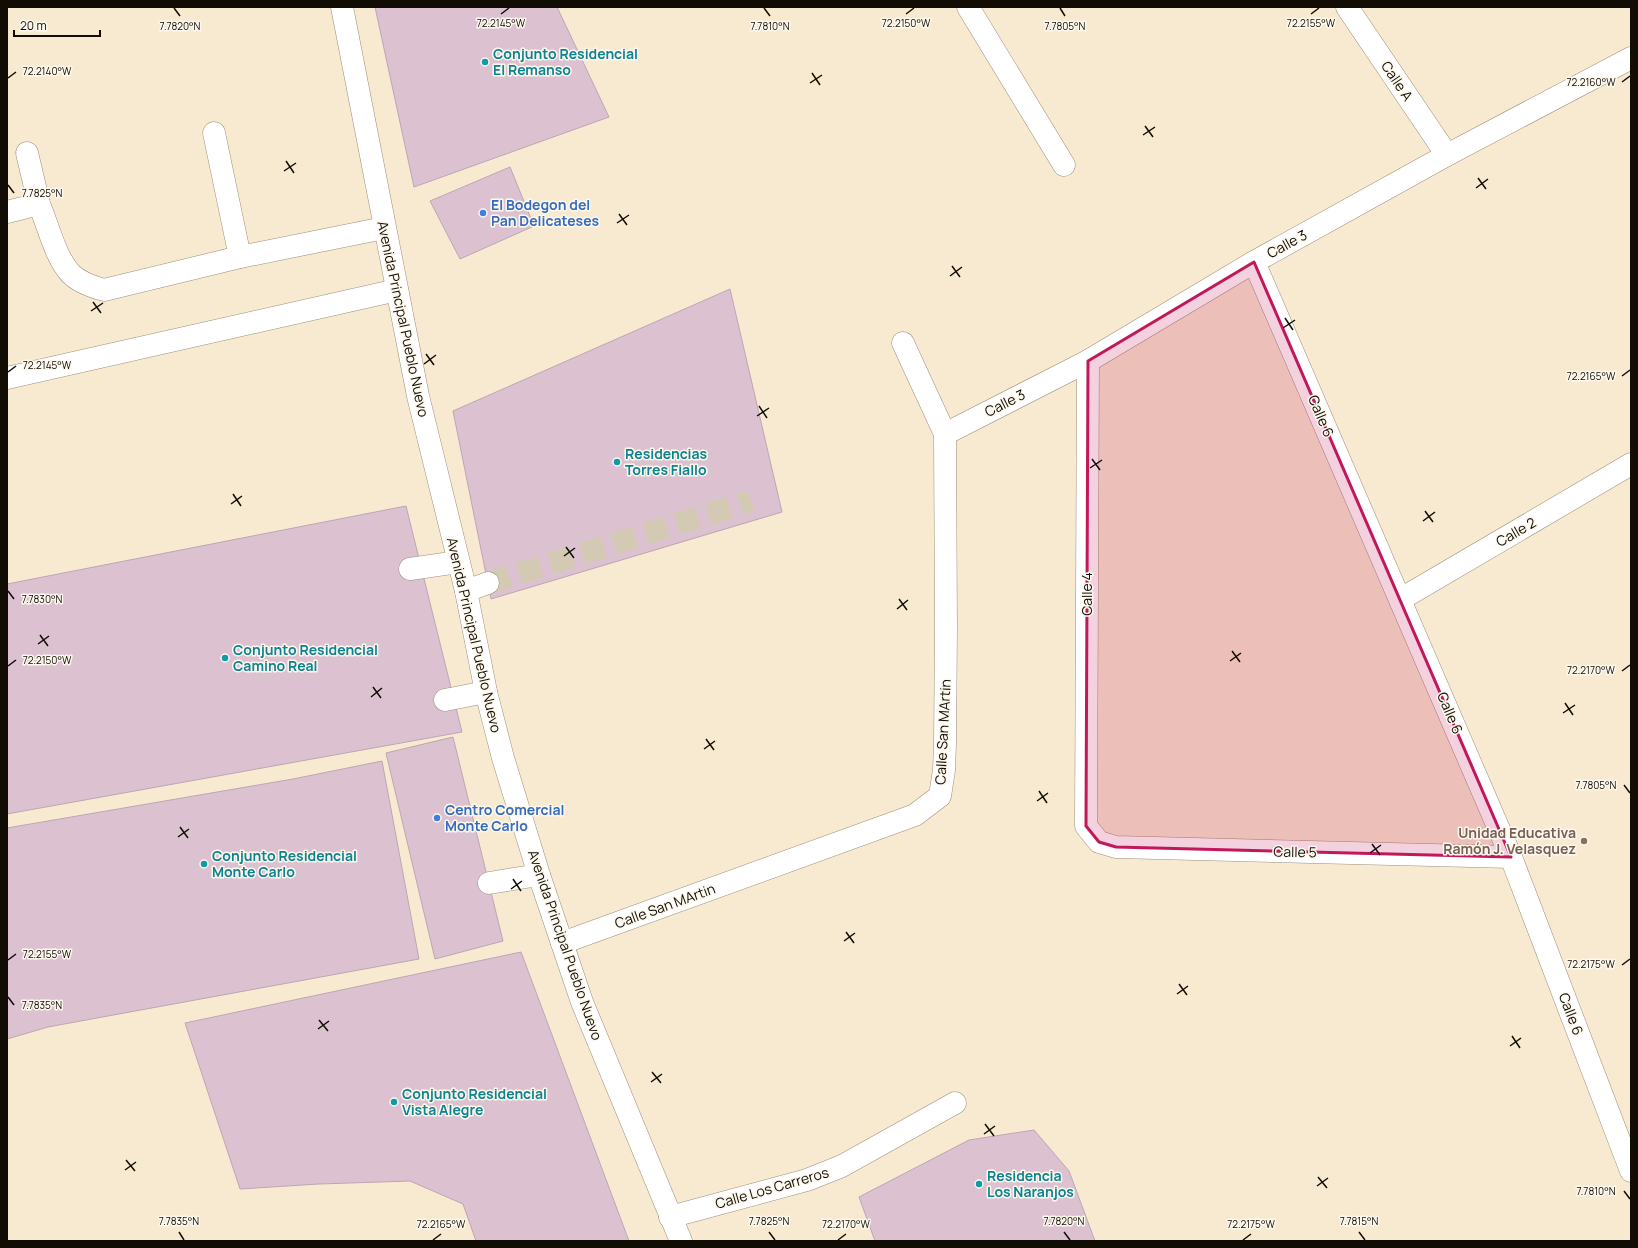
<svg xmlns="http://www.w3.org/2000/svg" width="1638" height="1248" viewBox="0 0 1638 1248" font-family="Manrope,sans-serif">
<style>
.building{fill:#dcc2d1;stroke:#bea5b4}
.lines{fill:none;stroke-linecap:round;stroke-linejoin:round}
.minor-tunnel{stroke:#d4c9b2;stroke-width:22;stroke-dasharray:22 11;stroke-linecap:butt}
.minor-casing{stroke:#9c907a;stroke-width:23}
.minor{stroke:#fff;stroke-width:22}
.marked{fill:#c2185b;fill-opacity:0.2;stroke:#c2185b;stroke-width:3;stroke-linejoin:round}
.ticks{fill:none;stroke:#110d05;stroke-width:1.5}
.culture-dot{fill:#0f9aa8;stroke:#fdf8ee;stroke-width:1.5}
.shop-dot{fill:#3f7fe0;stroke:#fdf8ee;stroke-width:1.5}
.education-dot{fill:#8d6e63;stroke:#fdf8ee;stroke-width:1.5}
.labels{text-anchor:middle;stroke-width:3;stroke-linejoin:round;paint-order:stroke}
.culture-label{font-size:14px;font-weight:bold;fill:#0d838f;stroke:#fdf8ee;text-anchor:start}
.street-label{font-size:14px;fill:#110d05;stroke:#fdf8ee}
.shop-label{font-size:14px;font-weight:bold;fill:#366cbe;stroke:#fdf8ee;text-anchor:start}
.education-label{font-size:14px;font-weight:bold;fill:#785e54;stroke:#fdf8ee;text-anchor:end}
.ticks-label{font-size:10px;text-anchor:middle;fill:#110d05;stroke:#fdf8ee;stroke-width:3;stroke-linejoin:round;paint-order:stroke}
</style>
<rect width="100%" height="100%" fill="#f7ead1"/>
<g class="building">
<path d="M375,7H557L609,117L414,187Z"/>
<path d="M510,167L534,226L460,259L430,201Z"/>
<path d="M730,289L782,512L491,599L453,411Z"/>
<path d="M406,506L462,732L7,814V584Z"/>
<path d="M453,737L503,941L435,959L386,753Z"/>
<path d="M382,761L419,959L48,1027L7,1039V828L293,779Z"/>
<path d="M521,952L629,1241H476L463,1204L410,1181L319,1184L240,1189L185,1023Z"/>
<path d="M1034,1130L1069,1171L1095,1241H875L859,1197L969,1140Z"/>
</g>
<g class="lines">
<path class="minor-tunnel" d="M488,583L751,501"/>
<g class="minor-casing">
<g id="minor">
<path d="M342,7L418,396L466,591L486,692L503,758L539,875L582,1002L681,1241"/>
<path d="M968,7L1064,165"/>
<path d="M1347,7L1447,155"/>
<path d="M214,133L240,257"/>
<path d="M27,153L39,204"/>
<path d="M7,212L39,204C48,225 55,257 71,274C80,283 93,287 104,290L240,257L384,228"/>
<path d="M1254,262L1511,857L1631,1171"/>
<path d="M1088,361L1086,826L1099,842L1116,847L1511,857"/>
<path d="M7,378L397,290"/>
<path d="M945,434L1088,361L1254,262L1447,155L1631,58"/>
<path d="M410,569L458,562"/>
<path d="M466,591L488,583"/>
<path d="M1401,599L1631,464"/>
<path d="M445,700L486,692"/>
<path d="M489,883L539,875"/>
<path d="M562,943L915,815L940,796L944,770L945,743L946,629L945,434L903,343"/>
<path d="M670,1217L807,1180L842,1166L955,1103"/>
</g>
</g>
<use href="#minor" class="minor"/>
</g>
<path class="marked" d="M1254,262L1511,857L1116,847L1099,842L1086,826L1088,361Z"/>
<path class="ticks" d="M174,8L180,16M764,8L770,16M1060,8L1065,16M501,14L509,8M906,14L914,8M1311,14L1319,8M812,73L820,85M8,78L16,72M1622,82L1630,76M810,83L822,75M1145,126L1153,137M1143,135L1155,127M286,161L294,173M284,171L296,163M1478,178L1486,189M8,185L14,193M1476,188L1488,179M619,214L627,225M617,223L629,215M952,266L960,277M950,276L962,267M93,302L101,313M91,311L103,303M1285,318L1293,330M1283,328L1295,320M426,354L434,365M424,364L436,355M8,372L16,366M1622,376L1630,370M759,406L767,418M757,416L769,408M1092,459L1100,470M1090,468L1102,460M233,494L241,506M231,504L242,496M1425,511L1433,522M1423,521L1435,512M566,547L574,558M564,556L575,548M8,591L14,599M899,599L907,610M897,609L908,600M40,635L48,646M38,644L49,636M1232,651L1240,662M1230,661L1241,653M8,666L16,660M1622,671L1630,665M373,687L381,698M371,697L382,688M1565,703L1573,715M1563,713L1575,705M706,739L714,750M704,749L715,741M1624,785L1630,793M1039,791L1047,803M1037,801L1048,793M180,827L188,838M178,837L189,829M1372,844L1380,855M1370,853L1381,845M513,879L521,891M511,889L522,881M846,932L854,943M844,941L855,933M8,960L16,954M1622,965L1630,959M1179,984L1187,995M1177,994L1188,986M8,997L14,1005M319,1020L328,1031M318,1029L329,1021M1512,1036L1520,1048M1510,1046L1521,1038M652,1072L661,1083M651,1082L662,1074M985,1124L994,1136M984,1134L995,1126M126,1160L135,1171M125,1170L136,1162M1318,1177L1327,1188M1317,1186L1328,1178M1624,1191L1630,1199M179,1232L184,1240M769,1232L775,1240M1064,1232L1070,1240M1359,1232L1365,1240M433,1240L441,1234M838,1240L846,1234M1243,1240L1251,1234"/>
<g class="culture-dot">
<circle cx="485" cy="62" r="4"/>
<circle cx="617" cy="462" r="4"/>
<circle cx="225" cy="658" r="4"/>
<circle cx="204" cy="864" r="4"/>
<circle cx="394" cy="1102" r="4"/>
<circle cx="979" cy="1184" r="4"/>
</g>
<g class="shop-dot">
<circle cx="483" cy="213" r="4"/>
<circle cx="437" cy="818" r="4"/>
</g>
<circle class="education-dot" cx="1584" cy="841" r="4"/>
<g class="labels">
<g class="culture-label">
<text x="493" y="59">Conjunto Residencial<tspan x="493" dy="16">El Remanso</tspan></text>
<text x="625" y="459">Residencias<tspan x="625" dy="16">Torres Fiallo</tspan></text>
<text x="233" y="655">Conjunto Residencial<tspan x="233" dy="16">Camino Real</tspan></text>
<text x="212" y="861">Conjunto Residencial<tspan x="212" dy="16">Monte Carlo</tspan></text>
<text x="402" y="1099">Conjunto Residencial<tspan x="402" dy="16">Vista Alegre</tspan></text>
<text x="987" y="1181">Residencia<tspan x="987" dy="16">Los Naranjos</tspan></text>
</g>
<g class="street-label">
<text transform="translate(1397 81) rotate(56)" y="5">Calle A</text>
<text transform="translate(1287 244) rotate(-29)" y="5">Calle 3</text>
<text transform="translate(403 319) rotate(78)" y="5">Avenida Principal Pueblo Nuevo</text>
<text transform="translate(1005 403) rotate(-27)" y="5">Calle 3</text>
<text transform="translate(1321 416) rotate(67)" y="5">Calle 6</text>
<text transform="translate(1516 532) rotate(-30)" y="5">Calle 2</text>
<text transform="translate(1087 594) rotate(-90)" y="5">Calle 4</text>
<text transform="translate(474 635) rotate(77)" y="5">Avenida Principal Pueblo Nuevo</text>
<text transform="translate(1450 713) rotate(67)" y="5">Calle 6</text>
<text transform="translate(943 732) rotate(-87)" y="5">Calle San MArtin</text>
<text transform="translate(1295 852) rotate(1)" y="5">Calle 5</text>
<text transform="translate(665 906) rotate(-20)" y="5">Calle San MArtin</text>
<text transform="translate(565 945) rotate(71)" y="5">Avenida Principal Pueblo Nuevo</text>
<text transform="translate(1571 1014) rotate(69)" y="5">Calle 6</text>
<text transform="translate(772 1188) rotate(-16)" y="5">Calle Los Carreros</text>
</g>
<g class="shop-label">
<text x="491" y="210">El Bodegon del<tspan x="491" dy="16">Pan Delicateses</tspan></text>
<text x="445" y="815">Centro Comercial<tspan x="445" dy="16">Monte Carlo</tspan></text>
</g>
<g class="education-label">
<text x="1576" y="838">Unidad Educativa<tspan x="1576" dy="16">Ramón J. Velasquez</tspan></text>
</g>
</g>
<g class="ticks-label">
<text x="501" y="27">72.2145°W</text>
<text x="906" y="27">72.2150°W</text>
<text x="1311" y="27">72.2155°W</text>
<text x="180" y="30">7.7820°N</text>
<text x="770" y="30">7.7810°N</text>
<text x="1065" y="30">7.7805°N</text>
<text x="47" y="75">72.2140°W</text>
<text x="1591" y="86">72.2160°W</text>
<text x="42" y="197">7.7825°N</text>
<text x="47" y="369">72.2145°W</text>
<text x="1591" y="380">72.2165°W</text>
<text x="42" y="603">7.7830°N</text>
<text x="47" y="664">72.2150°W</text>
<text x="1591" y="674">72.2170°W</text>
<text x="1596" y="789">7.7805°N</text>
<text x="47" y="958">72.2155°W</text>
<text x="1591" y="968">72.2175°W</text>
<text x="42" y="1009">7.7835°N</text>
<text x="1596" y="1195">7.7810°N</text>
<text x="179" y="1225">7.7835°N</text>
<text x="769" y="1225">7.7825°N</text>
<text x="1064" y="1225">7.7820°N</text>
<text x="1359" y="1225">7.7815°N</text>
<text x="441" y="1228">72.2165°W</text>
<text x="846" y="1228">72.2170°W</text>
<text x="1251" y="1228">72.2175°W</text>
</g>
<rect width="1638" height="1248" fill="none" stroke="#110d05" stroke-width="16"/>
<path d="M14 30v6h86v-6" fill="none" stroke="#110d05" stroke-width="2"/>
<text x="20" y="30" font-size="12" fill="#110d05" stroke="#fdf8ee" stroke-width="3" paint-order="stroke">20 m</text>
</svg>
